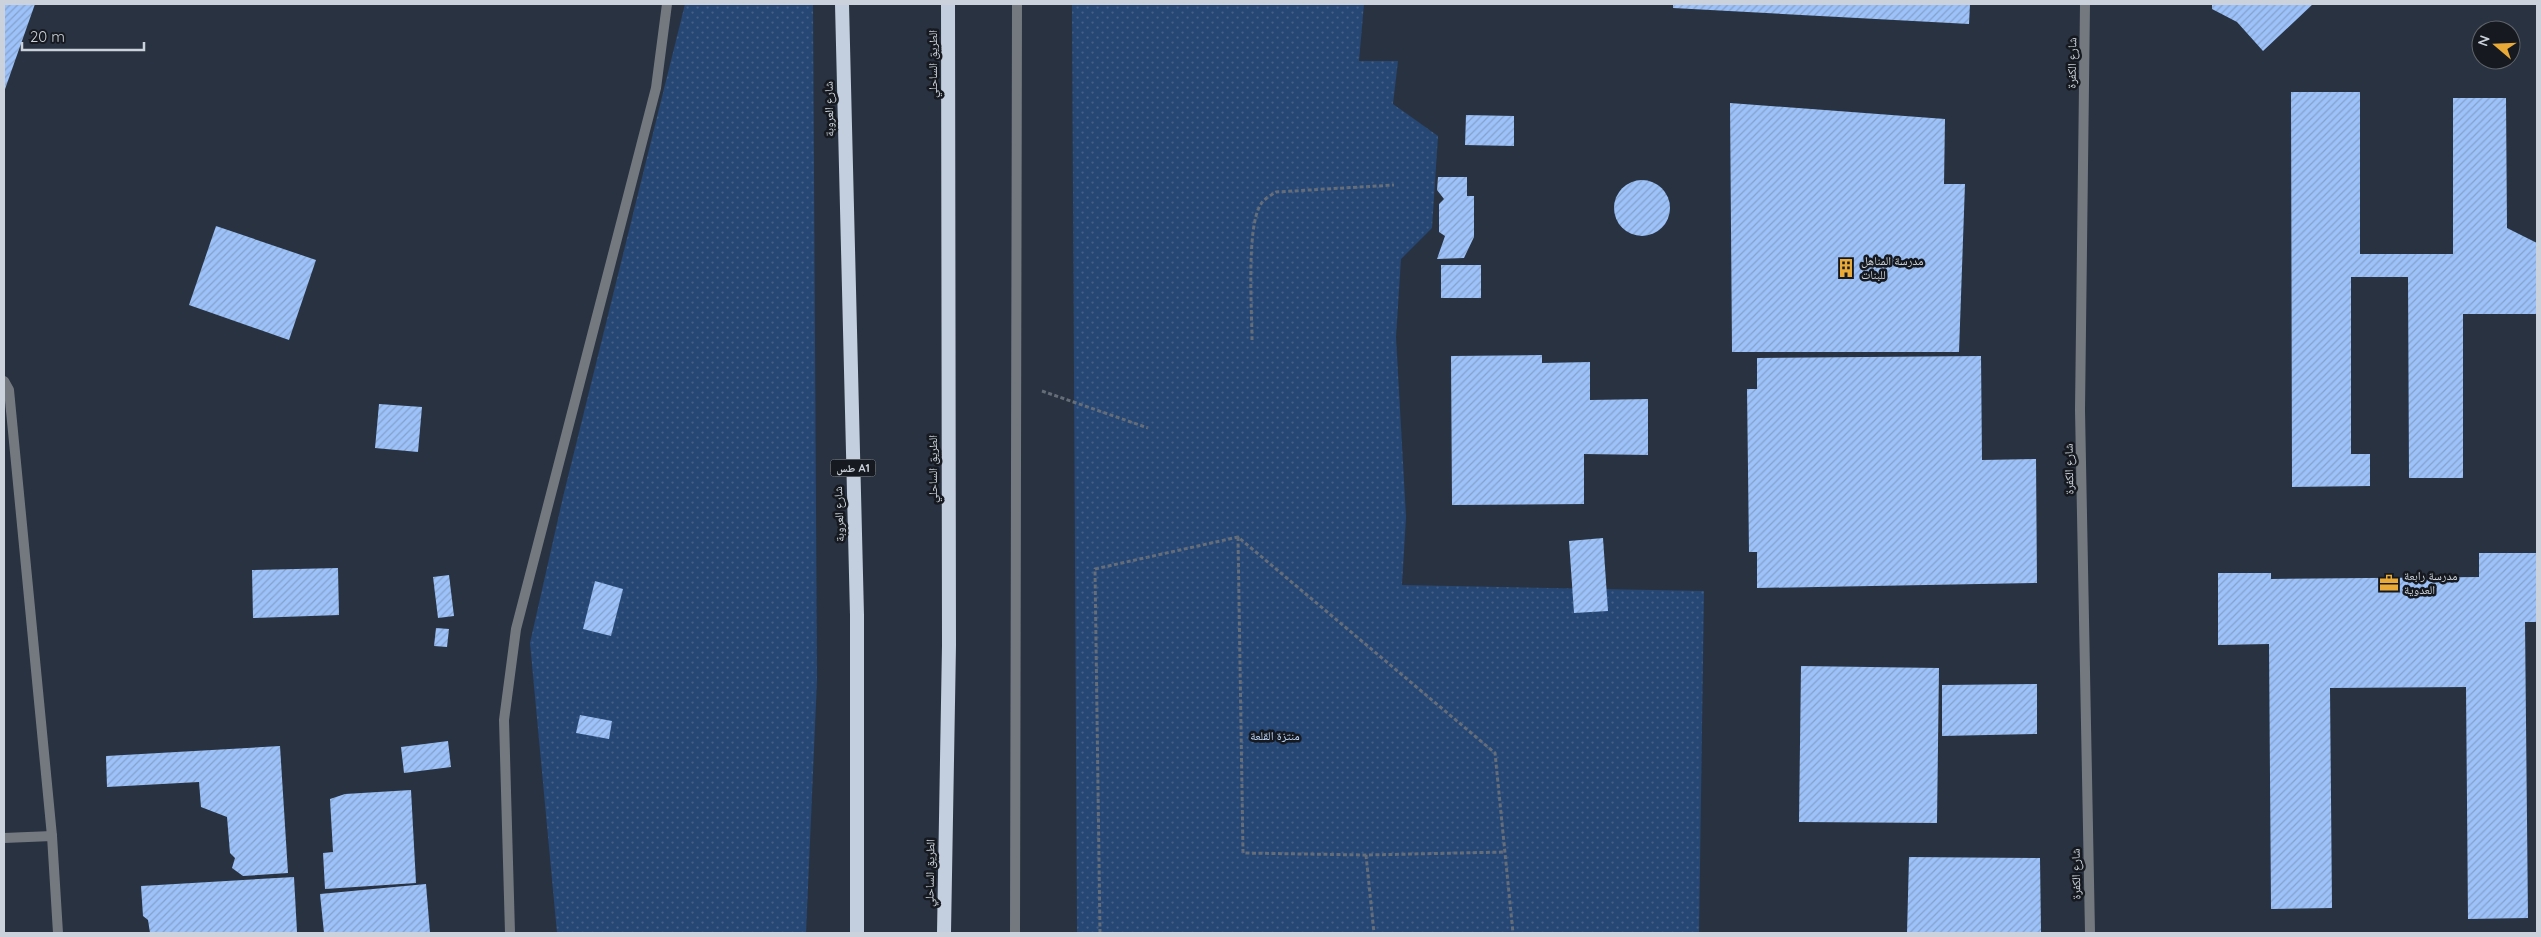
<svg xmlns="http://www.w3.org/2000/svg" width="2541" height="937" viewBox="0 0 2541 937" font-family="Quicksand,'Noto Naskh Arabic',sans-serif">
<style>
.park{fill:url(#park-dots)}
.building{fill:url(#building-hatch)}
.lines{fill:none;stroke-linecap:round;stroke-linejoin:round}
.path{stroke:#656d79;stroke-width:3;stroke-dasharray:4 2.5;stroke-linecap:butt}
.minor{stroke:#747980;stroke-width:10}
.tertiary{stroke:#747980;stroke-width:10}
.trunk{stroke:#c3cede;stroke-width:14}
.labels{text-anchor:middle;stroke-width:5;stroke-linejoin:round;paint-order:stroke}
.shield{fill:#161a20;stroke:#959ba3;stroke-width:1}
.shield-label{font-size:11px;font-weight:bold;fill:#ccd2db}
.street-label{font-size:12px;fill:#ccd2db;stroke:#161a20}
.poi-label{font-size:12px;fill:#ccd2db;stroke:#161a20;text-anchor:start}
.park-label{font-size:12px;fill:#bdd5f9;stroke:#161a20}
</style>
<defs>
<pattern id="park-dots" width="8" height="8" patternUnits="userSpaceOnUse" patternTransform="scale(1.25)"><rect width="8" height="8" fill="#264674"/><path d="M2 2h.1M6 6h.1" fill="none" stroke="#446087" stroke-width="1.8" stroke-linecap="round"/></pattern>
<pattern id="building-hatch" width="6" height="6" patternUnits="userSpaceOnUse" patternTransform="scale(1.25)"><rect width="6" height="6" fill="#9cc2f9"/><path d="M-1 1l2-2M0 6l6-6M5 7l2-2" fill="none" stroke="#84a1cb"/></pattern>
</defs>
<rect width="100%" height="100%" fill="#293240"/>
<g class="park">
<path d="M685,4H813L817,680L806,933H557L530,643L563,497Z"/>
<path d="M1072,4H1364L1359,61H1398L1393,104L1438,136L1432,228L1401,259L1396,337L1406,517L1402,585L1704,591L1699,933H1077Z"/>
</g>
<g class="building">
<path d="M4,4H35L4,92Z"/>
<path d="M1673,4H1970L1969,24L1673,8Z"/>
<path d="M2212,4H2313L2263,51L2237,22L2212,9Z"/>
<path d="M2291,92H2360V254H2453V98H2506L2507,228L2537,243V314H2463V478H2409L2408,277H2351V454H2370V486L2292,487Z"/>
<path d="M1730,103L1945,119L1944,184H1965L1959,352H1732Z"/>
<path d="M1466,115L1514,116V146L1465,145Z"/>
<path d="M1438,177H1467V196H1474V237L1464,258L1437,259L1445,236L1439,232V204L1444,199L1437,190Z"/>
<circle cx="1642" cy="208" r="28"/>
<path d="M216,226L316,260L289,340L189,305Z"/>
<rect x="1441" y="265" width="40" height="33"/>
<path d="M1542,355V363L1590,362V400L1648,399V455L1584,454V504L1452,505L1451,356Z"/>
<path d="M1981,356L1982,460L2036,459L2037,583L1757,588V552H1749L1747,389H1757V358Z"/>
<path d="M379,404L422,407L418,452L375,448Z"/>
<path d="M1603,538L1608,611L1574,613L1569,541Z"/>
<path d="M2479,553H2537V622H2525L2528,918L2468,919L2466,687L2330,688L2332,908L2271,909L2269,644L2218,645V573H2271V579L2479,577Z"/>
<path d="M338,568L339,615L253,618L252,570Z"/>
<path d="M449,575L454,616L438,618L433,577Z"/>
<path d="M595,581L623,589L611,636L583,629Z"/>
<path d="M436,628L449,629L447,647L434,646Z"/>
<path d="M1801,666L1939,668L1937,823L1799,822Z"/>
<path d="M2037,684V734L1942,736V685Z"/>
<path d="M580,715L612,721L609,739L576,733Z"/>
<path d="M448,741L451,767L404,773L401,747Z"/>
<path d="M280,746L288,873L243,876L232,868L235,858L230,853L227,817L201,807L199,782L107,787L106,756Z"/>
<path d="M411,790L416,883L325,889L323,853L333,852L330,799L345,794Z"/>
<path d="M1909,857L2040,858L2041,933H1907Z"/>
<path d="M294,877L297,932L150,933L148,920L143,916L141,886Z"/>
<path d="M426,884L430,933H324L320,894Z"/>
</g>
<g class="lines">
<g class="path">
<path d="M1252,340C1252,311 1246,226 1261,204C1264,199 1271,195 1276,192L1394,185"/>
<path d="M1042,391L1148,428"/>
<path d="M1238,537L1243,853L1366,855L1505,852"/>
<path d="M1366,855L1374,933"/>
<path d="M1100,933L1095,569L1238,537L1495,753L1513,933"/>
</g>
<g class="minor">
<path d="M4,381L9,390L52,836L58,933"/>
<path d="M4,838L52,836"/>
<path d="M510,933L504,720L516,629L656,88L667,4"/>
<path d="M1015,933L1017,4"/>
</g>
<path class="tertiary" d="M2085,4L2080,410L2090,933"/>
<g class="trunk">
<path d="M842,4L857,615V933"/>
<path d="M944,933L949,645L948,4"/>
</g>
</g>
<defs>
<g id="building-bare" transform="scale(1.5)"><path d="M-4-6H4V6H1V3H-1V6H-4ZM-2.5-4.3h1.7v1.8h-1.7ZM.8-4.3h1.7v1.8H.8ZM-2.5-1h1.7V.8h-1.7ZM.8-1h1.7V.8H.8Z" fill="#e9aa38" stroke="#161a20" stroke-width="2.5" paint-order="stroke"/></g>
<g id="office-bare" transform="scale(1.5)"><path d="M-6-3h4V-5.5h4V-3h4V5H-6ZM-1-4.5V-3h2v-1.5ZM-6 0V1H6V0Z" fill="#e9aa38" stroke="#161a20" stroke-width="2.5" paint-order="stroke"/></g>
</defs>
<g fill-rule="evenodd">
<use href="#building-bare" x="1846" y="268"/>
<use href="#office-bare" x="2389" y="583"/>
</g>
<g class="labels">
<rect class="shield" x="830.5" y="459.5" width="45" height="17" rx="4"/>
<g class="shield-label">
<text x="853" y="472">طس A1</text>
</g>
<g class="street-label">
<text transform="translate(2072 63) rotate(-89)" y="4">شارع الكفرة</text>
<text transform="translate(933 64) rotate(-90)" y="4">الطريق الساحلي</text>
<text transform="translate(829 109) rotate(-91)" y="4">شارع العروبة</text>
<text transform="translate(933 469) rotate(-90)" y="4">الطريق الساحلي</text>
<text transform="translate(2069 469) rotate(-91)" y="4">شارع الكفرة</text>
<text transform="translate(839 514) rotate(-92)" y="4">شارع العروبة</text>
<text transform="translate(930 873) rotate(-89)" y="4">الطريق الساحلي</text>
<text transform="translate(2076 874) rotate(-91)" y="4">شارع الكفرة</text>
</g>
<g class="poi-label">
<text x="1861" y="265">مدرسة المناهل<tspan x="1861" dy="14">للبنات</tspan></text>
<text x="2404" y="580">مدرسة رابعة<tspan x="2404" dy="14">العدوية</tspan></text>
</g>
<g class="park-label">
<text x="1275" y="740">منتزة القلعة</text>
</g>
</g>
<rect width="2541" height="937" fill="none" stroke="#ccd2db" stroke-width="10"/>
<g transform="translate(2496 45) rotate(289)"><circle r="24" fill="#161a20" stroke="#5f646b"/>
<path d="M0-4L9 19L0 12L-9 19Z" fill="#e9aa38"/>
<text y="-8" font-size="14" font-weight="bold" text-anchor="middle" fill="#ccd2db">N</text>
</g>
<path d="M22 42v8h122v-8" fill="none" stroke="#ccd2db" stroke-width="2.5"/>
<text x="30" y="42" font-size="15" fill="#ccd2db" stroke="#161a20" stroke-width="4" paint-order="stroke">20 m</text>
</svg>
